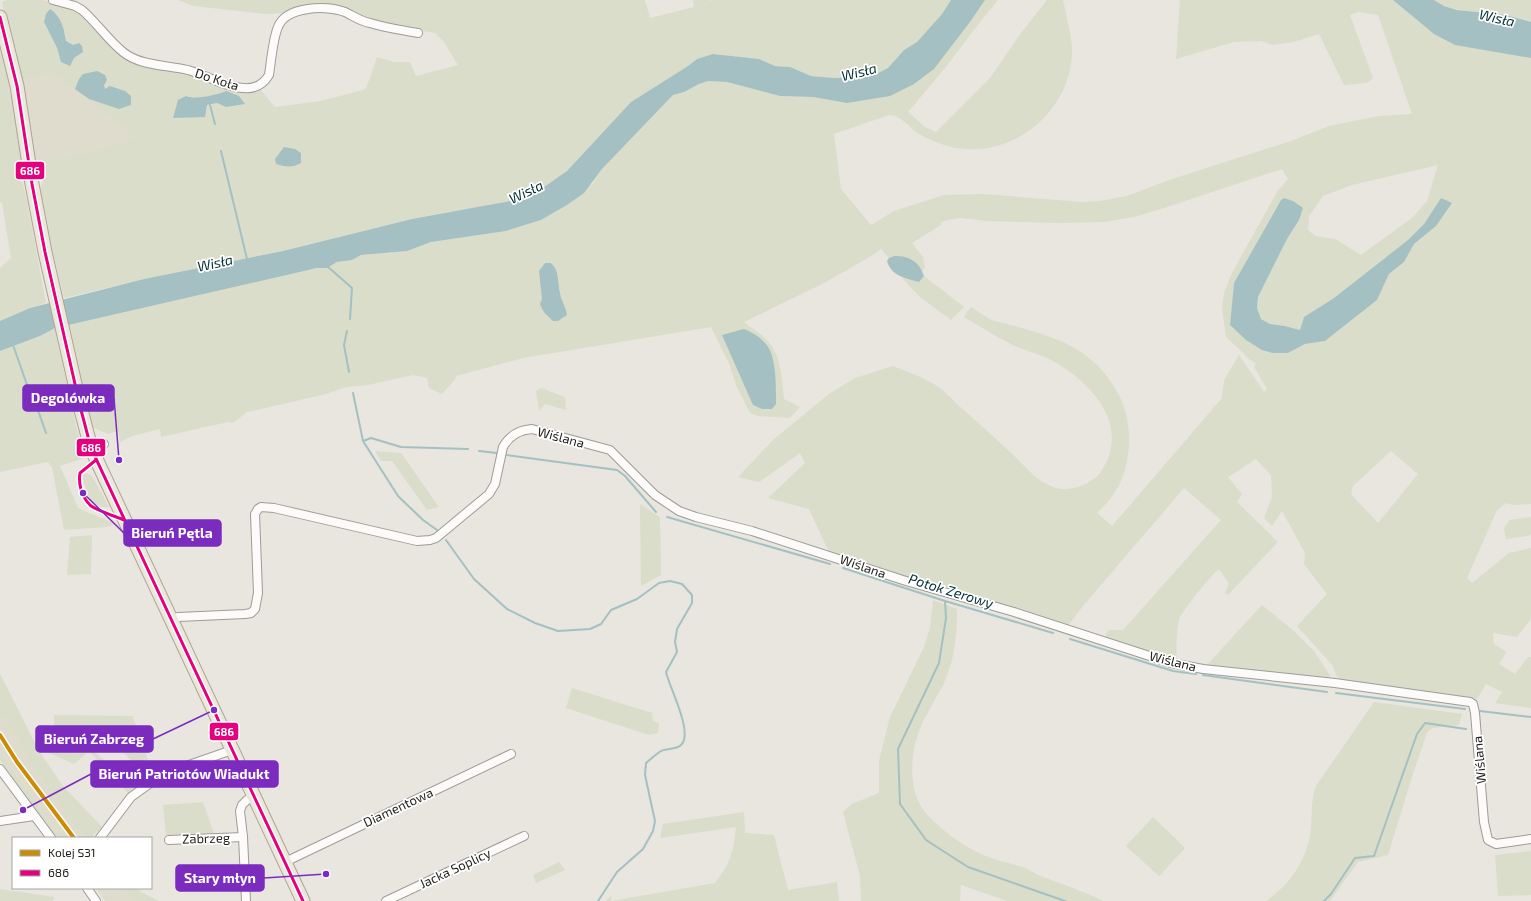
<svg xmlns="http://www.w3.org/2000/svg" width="1531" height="901" viewBox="0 0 1531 901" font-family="'Exo 2',sans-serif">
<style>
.built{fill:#dfdccd}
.green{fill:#daddca;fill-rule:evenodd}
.water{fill:#a4c0c2}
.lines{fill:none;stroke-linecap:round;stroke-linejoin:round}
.stream{stroke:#a4c0c2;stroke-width:2}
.minor-casing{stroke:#9e9c96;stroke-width:10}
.primary-casing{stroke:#aca592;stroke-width:15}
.minor{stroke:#fcfbfa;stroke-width:8}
.primary{stroke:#ebe7dd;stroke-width:13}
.bus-1-casing{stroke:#fff;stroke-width:6}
.bus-1{stroke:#e5007d;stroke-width:3}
.rail-1-casing{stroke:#fff;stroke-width:7}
.rail-1{stroke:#cc8b05;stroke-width:4}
.labels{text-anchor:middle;stroke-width:3.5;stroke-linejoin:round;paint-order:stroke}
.street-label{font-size:13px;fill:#201f1a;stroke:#fff}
.water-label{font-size:14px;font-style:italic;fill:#053035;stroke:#fff}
.leader{fill:none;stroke:#7b2cbf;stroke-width:1.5}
.callout-dot{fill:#7b2cbf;stroke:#fff;stroke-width:1.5}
.callout{fill:#7b2cbf;stroke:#7b2cbf;stroke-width:1.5}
.callout-label{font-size:14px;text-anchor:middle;font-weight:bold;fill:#fff}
.line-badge{stroke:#fff;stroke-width:1.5}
.badge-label{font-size:11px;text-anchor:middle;font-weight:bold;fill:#fff}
</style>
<rect width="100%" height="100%" fill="#e8e6de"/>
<g class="built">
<path d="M54,74L135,138L84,153L38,161L19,81Z"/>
<path d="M0,715L4,717L33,768L85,838H61L0,752Z"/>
<path d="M96,888H123L134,901H105Z"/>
</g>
<g class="green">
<path d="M7,0H43L75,9L92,23L119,54L260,89L275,107L321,101L366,89L377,57L394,62H410L416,76L458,65L444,42L435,33L385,25L363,18L347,10L299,8L284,13L265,14L194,6L178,0H645L650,18L694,7L693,0H709V1L712,0H951L942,14L917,42L904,50L888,68L878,73L860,77L833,78L811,76L790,67L775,66L759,59L713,54L697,59L688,66L631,102L567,171L534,194L516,200L412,219L283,251L144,279L64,298L38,193L43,181L32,161L25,104L38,161L84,153L135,138L54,74L19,81L2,2ZM44,22L65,31L66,41L83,52L74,58L61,62L57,48ZM226,91L244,104L226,107L217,103L207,105V110L186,96C195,100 217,95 226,91Z"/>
<path d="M985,0H998L977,26L945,68L908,112L925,127L936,132L990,78L1021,33L1047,0H1063C1066,14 1073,41 1072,54C1069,117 1005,164 944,145C936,142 926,138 919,134C909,127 901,115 889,115L834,134L841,189L871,225L894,211L944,195L983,194L1081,202L1100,201L1127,196L1169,180L1291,141L1329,126L1379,116L1412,114L1378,15L1358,12L1350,15L1373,78L1367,83L1344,85L1319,34L1293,42L1273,45L1261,41L1234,42L1176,59L1180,0H1393L1434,34L1531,58V504L1513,505L1506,503L1497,510L1467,578L1472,583L1509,553L1531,548V619L1517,637L1493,633L1494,644L1506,652L1499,664L1515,674L1528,657H1531V708L1495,703L1502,692L1486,684L1477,699L1342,681L1336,675L1333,666L1297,626L1327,594L1304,564L1305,553L1282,511L1272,526L1264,518L1272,497L1271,475L1256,459L1228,477L1242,494L1237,502L1278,542L1228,595L1225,593L1229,584L1219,569C1211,575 1181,612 1179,620C1176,634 1176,647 1177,661L1105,638L1108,630H1123L1221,520L1184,488L1083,606L1067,627L948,590L949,588L932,584L931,585L829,552L809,509L768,498L805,463L800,453L759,482L738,477L774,439L829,394L855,378L893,366C908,372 923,377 937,386C944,391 951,398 957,404C975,420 992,435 1009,451C1025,465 1035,482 1056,488C1069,492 1091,485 1100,473C1132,428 1094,384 1053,361C1040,354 1025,351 1011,344C995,336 980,326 964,317L971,307C978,311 985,317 992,320C996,322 1002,322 1007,324C1052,336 1090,346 1115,388C1125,404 1130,425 1129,444C1127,473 1119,493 1097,513L1112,526L1222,398L1224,380L1239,355L1264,392L1267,389L1254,367L1256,363L1250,360L1239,349L1226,337L1222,309L1224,293L1232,273L1277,192L1288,179L1282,169L1164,208L1138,216L1104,222L1059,223L986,221L961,218L948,220L941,222V225L912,243L923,257L925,267L922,272L919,267L894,256L889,258L881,249L873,255L824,283L744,322C751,328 759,332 765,338C781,353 782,378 784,399L800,407L790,418L758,416L750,413L736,385L730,366L711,327L523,358L456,376V378L442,394L429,388L427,378L413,375L368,385L347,387L322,395L247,412L233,423L228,422L161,437L160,429L132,436L120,442L118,431L108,434L92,427L67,325L317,268H327L337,262L352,260L361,255L407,251L431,242L506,231L526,225L541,220L567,205L593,183L602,169L673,95L684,92L699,84L708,81L727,82L780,96L813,97L847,103L934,69L970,22ZM1438,165L1427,201L1413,217L1361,255L1335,239L1315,236L1308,230L1309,216L1323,196L1352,185ZM1284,198L1299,220L1287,239L1258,297L1257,308L1261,319L1270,324L1285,326L1300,330L1304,317L1334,298L1408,240L1424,224L1441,198L1436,226L1414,244L1404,262L1389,274L1377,300L1325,341L1305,344L1288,353L1246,340L1230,325L1234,283L1281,200ZM1391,451L1418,474L1378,523L1351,494L1353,486Z"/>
<path d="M1434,0H1531V22C1523,19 1515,17 1507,15C1482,10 1456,15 1434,0Z"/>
<path d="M0,36L23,164L19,171L26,196L46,303L30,308L0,321V268L11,258L2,202H0Z"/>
<path d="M924,276L964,307L951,320L920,297L902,278L919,282Z"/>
<path d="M55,328L76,426L85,456L84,458L60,466L78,508L115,524L107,527L64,530L52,467L48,462L0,472V351L40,336Z"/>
<path d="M541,388L565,397L566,410L545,404L539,411L536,391Z"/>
<path d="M375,451L401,453L439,507L427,510L392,461H381Z"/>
<path d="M86,473L92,476L109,507C88,509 87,492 82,476Z"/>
<path d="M640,504L660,517L661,575L641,586Z"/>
<path d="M1531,517V534L1528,536L1506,539L1504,528L1510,520Z"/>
<path d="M92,535L91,574L67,575L70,537Z"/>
<path d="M933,600L957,609C957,634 955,659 944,683C935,701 923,718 917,737C910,758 910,790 922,808C934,825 960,844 979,853C993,860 1010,863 1025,868C1029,870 1032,872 1036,874C1058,883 1081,890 1103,901H1007L961,885L960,901H861L860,876L843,812L852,804L879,793V761L890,717L924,647L930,628Z"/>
<path d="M1262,605L1294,631L1314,651L1331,677L1327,681L1206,666Z"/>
<path d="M0,674L39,751L63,786L102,827L91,838H86L73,823L33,768L4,717L0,715Z"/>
<path d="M572,688L652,713L653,721L659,723L658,733L649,735L566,708Z"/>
<path d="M1374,702L1462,714L1459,725L1433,728L1427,732L1411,780L1388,855L1358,862L1330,901H1266C1291,884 1309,857 1311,827C1312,813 1311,800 1316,786Z"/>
<path d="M54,715L133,716L153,775L150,777L142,772L99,727L84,742L135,789L128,793L89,751L74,764L45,751L42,746L54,739Z"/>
<path d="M0,752L61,838H56L0,760Z"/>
<path d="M203,802L214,834L166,836L163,805Z"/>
<path d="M744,812L745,833L774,835L788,890L837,882L839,901H606L611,895V901L715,883C731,862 733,853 736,827L660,838L663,824Z"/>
<path d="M1153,817L1185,848L1159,876L1126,846Z"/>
<path d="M1531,851V895L1498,896L1495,855Z"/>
<path d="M559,862L565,870L536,883L533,875Z"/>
<path d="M123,888H137L141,892L159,901H134Z"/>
<path d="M0,889L54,897L53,901H0Z"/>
</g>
<g class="water">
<path d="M951,0H985L970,22L934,69L914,84L890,96L847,103L813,97L780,96L727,82L708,81L699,84L684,92L673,95L602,169L584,193L567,205L541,220L506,231L431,242L407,251L361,255L352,260L337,262L327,268H317L55,328L40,336L0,351V321L30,308L144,279L283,251L412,219L516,200L534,194L567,171L631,102L688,66L697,59L713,54L759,59L775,66L790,67L811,76L833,78L860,77L878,73L888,68L904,50L917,42L942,14Z"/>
<path d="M1393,0H1434L1444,6L1457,10L1506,15L1531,22V58L1455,45L1434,34Z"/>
<path d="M50,9C61,16 64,28 66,41L73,45L79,43L82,46L83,52L74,58L70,66L61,62L57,48L44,22L46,14Z"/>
<path d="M97,71L105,75L107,80L104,85L105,89L110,86L125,91L131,96V105L119,109L89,99L75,89L79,79L83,74Z"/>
<path d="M226,91L239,96L245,104L226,107L217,103L207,105L205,117L173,118L178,100L186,96C195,100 217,95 226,91Z"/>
<path d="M284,147L295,149L301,153V163C292,168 286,167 276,164L275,159Z"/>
<path d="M1284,198L1293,201L1303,208L1299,220L1287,239L1258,297L1257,308L1261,319L1270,324L1285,326L1300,330L1304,317L1334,298L1408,240L1424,224L1441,198L1452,203L1436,226L1414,244L1404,262L1389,274L1377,300L1325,341L1305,344L1288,353H1273L1262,350L1246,340L1230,325L1234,283L1281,200Z"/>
<path d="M894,256C909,256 919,261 924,276L919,282C907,279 891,276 887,261L889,258Z"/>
<path d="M545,263H551C560,271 557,282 560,293C561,301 566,307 567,315L558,321H553C547,315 543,313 540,304L542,299L539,271Z"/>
<path d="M744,329C751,332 759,336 765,343C777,355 776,388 776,404L772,409H762L753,405L722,335Z"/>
</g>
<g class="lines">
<g class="stream">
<path d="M210,105L215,124"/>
<path d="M221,151L247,259"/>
<path d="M327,266L352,288L350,319"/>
<path d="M347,331L344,345L349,372"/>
<path d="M13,345L26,382L39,413L46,433"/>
<path d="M353,393L363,441L398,496L423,520L437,530"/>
<path d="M363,441L371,438L401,447L468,449"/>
<path d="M479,451L497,453"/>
<path d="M507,455L617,470L625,476L656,512"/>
<path d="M667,517L830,564"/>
<path d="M446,540L474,579L507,609L535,623L558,631L590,629L601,624L611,610L637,599L659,583L670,581L682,584L692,595V603L677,629L675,642L677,652L666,672C669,687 694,733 681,745C676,750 667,748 661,751C656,754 651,759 646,763L645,775L655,821L653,831L643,849L617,872L598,901"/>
<path d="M843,568L945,601L1053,633"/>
<path d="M945,601L946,618L939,663L898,749L900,804L926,840L968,867L1065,901"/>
<path d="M1070,639L1173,671L1196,674"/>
<path d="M1203,675L1327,692"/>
<path d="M1336,693L1465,709"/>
<path d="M1480,711L1531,717"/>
<path d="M1324,901L1331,894L1355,858L1374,856L1417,734L1425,723L1466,729"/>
</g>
<g class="minor-casing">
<g id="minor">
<path d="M53,0L75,6L82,10C97,23 108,40 123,52C140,66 167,65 188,70C206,75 225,87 244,88C255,89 263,85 269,75C271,62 273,38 278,27C286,6 327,5 345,12C353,16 360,21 370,23C386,28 402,30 418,33"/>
<path d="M91,448L104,444"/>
<path d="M171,620L178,617L245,614L251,613L255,609L258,593L255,514L258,509L261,507L274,508L417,541L430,540L436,538L489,494L495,484L503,447C509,436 519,430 532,429L610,450L655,495L679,511L696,517L752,531L906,581L1014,612L1171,663L1203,669L1335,683L1470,702L1473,704L1475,713L1484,822L1488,840L1496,844L1531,839"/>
<path d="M0,769L51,838"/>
<path d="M0,821L34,816"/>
<path d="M100,838L131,797L163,774L232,750"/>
<path d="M169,840L243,837"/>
<path d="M285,862L511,754"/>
<path d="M87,888L96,901"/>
<path d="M246,901L243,837L240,811L242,805L247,800L254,796"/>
<path d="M386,901L524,836"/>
</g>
</g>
<g class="primary-casing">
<path id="primary" d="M0,17L17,86L32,184L45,252L80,406L91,448L303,901"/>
</g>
<use href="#minor" class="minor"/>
<use href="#primary" class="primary"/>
<g class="bus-1-casing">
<g id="bus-1">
<path d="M0,17L17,86L32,184L45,252L80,406L91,448L303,901"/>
<path d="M96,460L80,473C78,484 82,497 90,505C93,509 117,517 124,520"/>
</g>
</g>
<use href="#bus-1" class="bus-1"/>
<g class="rail-1-casing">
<path id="rail-1" d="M0,735L17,762L74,838"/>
</g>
<use href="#rail-1" class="rail-1"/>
</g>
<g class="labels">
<g class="street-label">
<text transform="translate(217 79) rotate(18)" y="5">Do Koła</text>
<text transform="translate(561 437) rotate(15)" y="5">Wiślana</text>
<text transform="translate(863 566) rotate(19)" y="5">Wiślana</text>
<text transform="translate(1173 661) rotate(14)" y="5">Wiślana</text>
<text transform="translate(1479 760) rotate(-95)" y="5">Wiślana</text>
<text transform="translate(398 807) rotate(-25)" y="5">Diamentowa</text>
<text transform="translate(206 838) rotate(-2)" y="5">Zabrzeg</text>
<text transform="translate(455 868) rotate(-25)" y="5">Jacka Soplicy</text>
</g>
<g class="water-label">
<text transform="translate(1497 18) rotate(13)" y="5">Wisła</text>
<text transform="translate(859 72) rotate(-14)" y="5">Wisła</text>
<text transform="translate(526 192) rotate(-26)" y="5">Wisła</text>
<text transform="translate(215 263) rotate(-12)" y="5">Wisła</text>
<text transform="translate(951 591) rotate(17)" y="5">Potok Zerowy</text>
</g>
</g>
<path class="leader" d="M119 460L114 398M83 493L124 533M214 710L153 739M23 810L91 774M326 874L264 878"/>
<g class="callout-dot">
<circle cx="119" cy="460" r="4"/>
<circle cx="83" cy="493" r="4"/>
<circle cx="214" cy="710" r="4"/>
<circle cx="23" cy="810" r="4"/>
<circle cx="326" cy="874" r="4"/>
</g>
<g class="callout">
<rect x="23" y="385" width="91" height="26" rx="4"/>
<rect x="124" y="520" width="97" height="26" rx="4"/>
<rect x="36" y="726" width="117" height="26" rx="4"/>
<rect x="91" y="761" width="187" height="26" rx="4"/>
<rect x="176" y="865" width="88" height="26" rx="4"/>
</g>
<g class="callout-label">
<text x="68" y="403">Degolówka</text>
<text x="172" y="538">Bieruń Pętla</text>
<text x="94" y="744">Bieruń Zabrzeg</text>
<text x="184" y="779">Bieruń Patriotów Wiadukt</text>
<text x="220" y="883">Stary młyn</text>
</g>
<g class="line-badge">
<rect x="15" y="161" width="30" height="19" rx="4" fill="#e5007d"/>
<rect x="76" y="438" width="30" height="19" rx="4" fill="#e5007d"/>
<rect x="209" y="722" width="30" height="19" rx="4" fill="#e5007d"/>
</g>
<g class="badge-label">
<text x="30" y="175">686</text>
<text x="91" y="452">686</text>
<text x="224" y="736">686</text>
</g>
<rect x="12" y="837" width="140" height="52" fill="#ffffff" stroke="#a6a5a3"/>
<rect x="20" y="850" width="20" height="6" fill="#cc8b05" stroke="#a6a5a3"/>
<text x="48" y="857" font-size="12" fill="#201f1a">Kolej S31</text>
<rect x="20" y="870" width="20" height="6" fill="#e5007d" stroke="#a6a5a3"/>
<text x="48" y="877" font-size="12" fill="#201f1a">686</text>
</svg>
